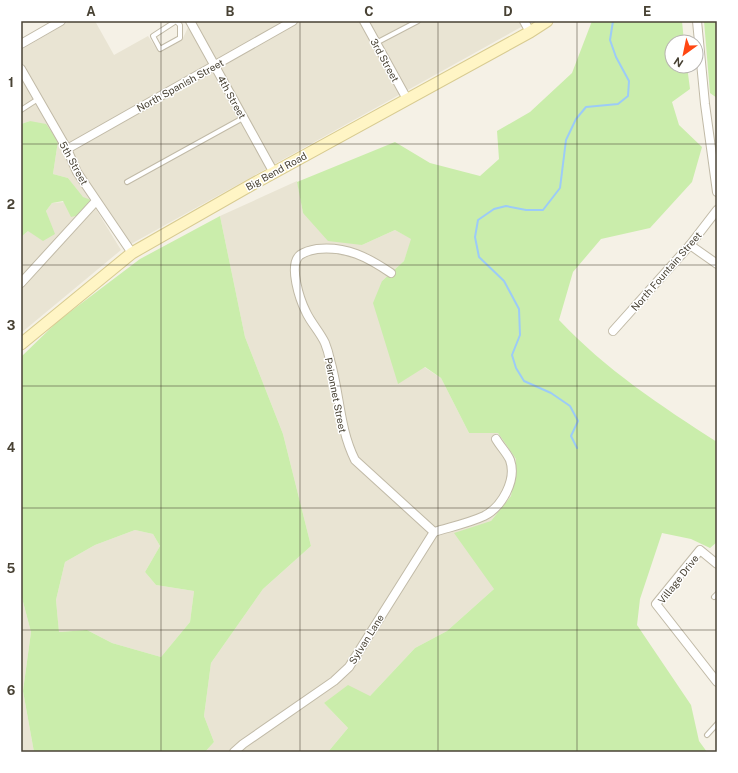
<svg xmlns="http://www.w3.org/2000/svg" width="738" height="773" viewBox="0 0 738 773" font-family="'Public Sans',sans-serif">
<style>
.residential{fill:#e9e4d3}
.green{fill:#caedab;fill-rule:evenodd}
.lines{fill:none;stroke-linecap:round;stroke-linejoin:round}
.stream{stroke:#9ccbf7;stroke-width:2}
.lane-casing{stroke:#c1baa7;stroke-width:6}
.street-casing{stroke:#c1baa7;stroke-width:10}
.secondary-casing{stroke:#d8cb91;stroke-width:13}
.lane{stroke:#fff;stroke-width:4}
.street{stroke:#fff;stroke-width:8}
.secondary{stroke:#fff5c5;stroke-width:11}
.grid{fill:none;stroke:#484234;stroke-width:1;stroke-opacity:0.55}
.labels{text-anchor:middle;stroke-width:3;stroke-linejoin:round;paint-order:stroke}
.street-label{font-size:10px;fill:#484234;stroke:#fff}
.neatline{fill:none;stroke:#484234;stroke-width:1.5}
.grid-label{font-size:13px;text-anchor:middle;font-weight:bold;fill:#484234}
</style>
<rect width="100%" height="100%" fill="#f5f1e6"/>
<g class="residential">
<path d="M70,21H95L114,55L148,36L158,51L183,38L191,21H532L131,244L91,201L121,250L21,333V237L28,231L50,224L46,211L52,203L91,200L83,198L68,178L53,174L58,141L30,121L21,124V50Z"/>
<path d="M297,181L303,213L362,245L395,230L412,239L404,261L382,281L398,383L424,367L441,378L469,433H498L516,459L511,496L491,521L494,589L447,631L415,648L370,696L324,703L348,728L328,752H205L214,742L204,716L211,663L263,589L311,546L283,434L245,337L220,216Z"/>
<path d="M135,530L153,534L160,546L145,572L156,585L194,591L190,622L161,657L112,643L87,630L59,632L56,600L65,562L95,545Z"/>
<path d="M21,594L31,632L23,691L34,752H21Z"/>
</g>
<g class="green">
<path d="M592,21H682L684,42H672V66H687L690,89L672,102L679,125L702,147L692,182L650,228L601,239L573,272L559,320C605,369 661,406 717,442V542L710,548L691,539L662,533L640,599L637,625L691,705L699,741L707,752H328L348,728L324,703L348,685L370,696L415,648L447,631L494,589L454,533L491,521L511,496L516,459L498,433H469L441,378L425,367L398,384L373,303L382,281L404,261L411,239L395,230L362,245L328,241L303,213L297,182L395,142L430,163L480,176L499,159L497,131L530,112L572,73Z"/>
<path d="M704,21H717V98L710,93Z"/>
<path d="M30,121L46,124L58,141L53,174L68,178L83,197L91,200L80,215L71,217L63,201L52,203L46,211L55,234L43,241L28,231L21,237V124Z"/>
<path d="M220,216L245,337L283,434L311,546L263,589L211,663L204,716L214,742L205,752H34L23,691L31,632L21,594V357L58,321L140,259ZM135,530L153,534L160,546L145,572L156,585L194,591L190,622L161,657L112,643L87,630L59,632L56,600L65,562L95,545Z"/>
</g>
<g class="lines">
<path class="stream" d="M577,448L571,436L578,421L570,406L551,393L524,381L516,368L512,355L520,335L519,309L504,281L479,257L475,237L478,220L494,209L506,206L526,210H543L560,188L566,140L576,119L586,107L618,104L628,96L629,81L616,57L610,40L613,21"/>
<g class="lane-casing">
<g id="lane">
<path d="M176,21L180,25V38L160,49L153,36Z"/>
<path d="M376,43L418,21"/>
<path d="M21,110L38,99"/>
<path d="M127,182L243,118"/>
<path d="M714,597L717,594"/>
<path d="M707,735L717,724"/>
</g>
</g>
<g class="street-casing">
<g id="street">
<path d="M190,21L274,173"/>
<path d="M364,21L407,99"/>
<path d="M524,21L530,32"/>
<path d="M697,21L705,104L717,192"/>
<path d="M21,44L61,21"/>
<path d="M21,69L67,149L77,172L132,253"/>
<path d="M67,149L293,21"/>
<path d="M690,245L717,264"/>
<path d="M391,273C367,257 347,246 317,249C311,250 306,251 300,255C288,265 300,300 306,312C311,323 320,332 325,343C327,348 329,355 330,360C340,394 339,428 355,460L434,532"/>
<path d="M21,283L96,201"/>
<path d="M613,331L690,245L717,210"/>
<path d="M434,532C450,527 469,523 484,516C502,507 517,480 510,460C507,453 500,446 496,439"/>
<path d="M717,564L700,550L656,604L717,682"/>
<path d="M234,752L243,744L334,681L349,667L434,532"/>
</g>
</g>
<g class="secondary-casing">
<path id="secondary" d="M21,344L132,253L251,185L530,32L547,21"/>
</g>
<use href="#lane" class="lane"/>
<use href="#street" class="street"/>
<use href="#secondary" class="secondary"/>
</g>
<path class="grid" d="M161,21V752M300,21V752M438,21V752M577,21V752M21,144H717M21,265H717M21,386H717M21,508H717M21,630H717"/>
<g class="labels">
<g class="street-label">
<text transform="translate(385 60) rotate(61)" y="4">3rd Street</text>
<text transform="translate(180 85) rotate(-29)" y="4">North Spanish Street</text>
<text transform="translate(232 97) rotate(61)" y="4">4th Street</text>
<text transform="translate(74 163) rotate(61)" y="4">5th Street</text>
<text transform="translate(276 171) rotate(-29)" y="4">Big Bend Road</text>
<text transform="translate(666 271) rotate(-49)" y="4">North Fountain Street</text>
<text transform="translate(336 395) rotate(79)" y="4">Peironnet Street</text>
<text transform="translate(678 579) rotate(-52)" y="4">Village Drive</text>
<text transform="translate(366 639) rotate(-58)" y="4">Sylvan Lane</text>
</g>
</g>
<rect width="738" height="773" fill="none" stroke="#ffffff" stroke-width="44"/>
<g transform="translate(684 54) rotate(213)"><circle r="19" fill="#ffffff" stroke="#b6b3ae"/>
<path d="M0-3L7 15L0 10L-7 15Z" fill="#ff4712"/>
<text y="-6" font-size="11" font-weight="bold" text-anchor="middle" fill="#484234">N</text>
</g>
<rect x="22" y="22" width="694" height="729" class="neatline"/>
<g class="grid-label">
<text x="91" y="16">A</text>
<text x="230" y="16">B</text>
<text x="369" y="16">C</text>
<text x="508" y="16">D</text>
<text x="647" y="16">E</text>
<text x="11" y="87">1</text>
<text x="11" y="209">2</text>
<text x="11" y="330">3</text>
<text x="11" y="452">4</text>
<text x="11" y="573">5</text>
<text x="11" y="695">6</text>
</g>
</svg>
